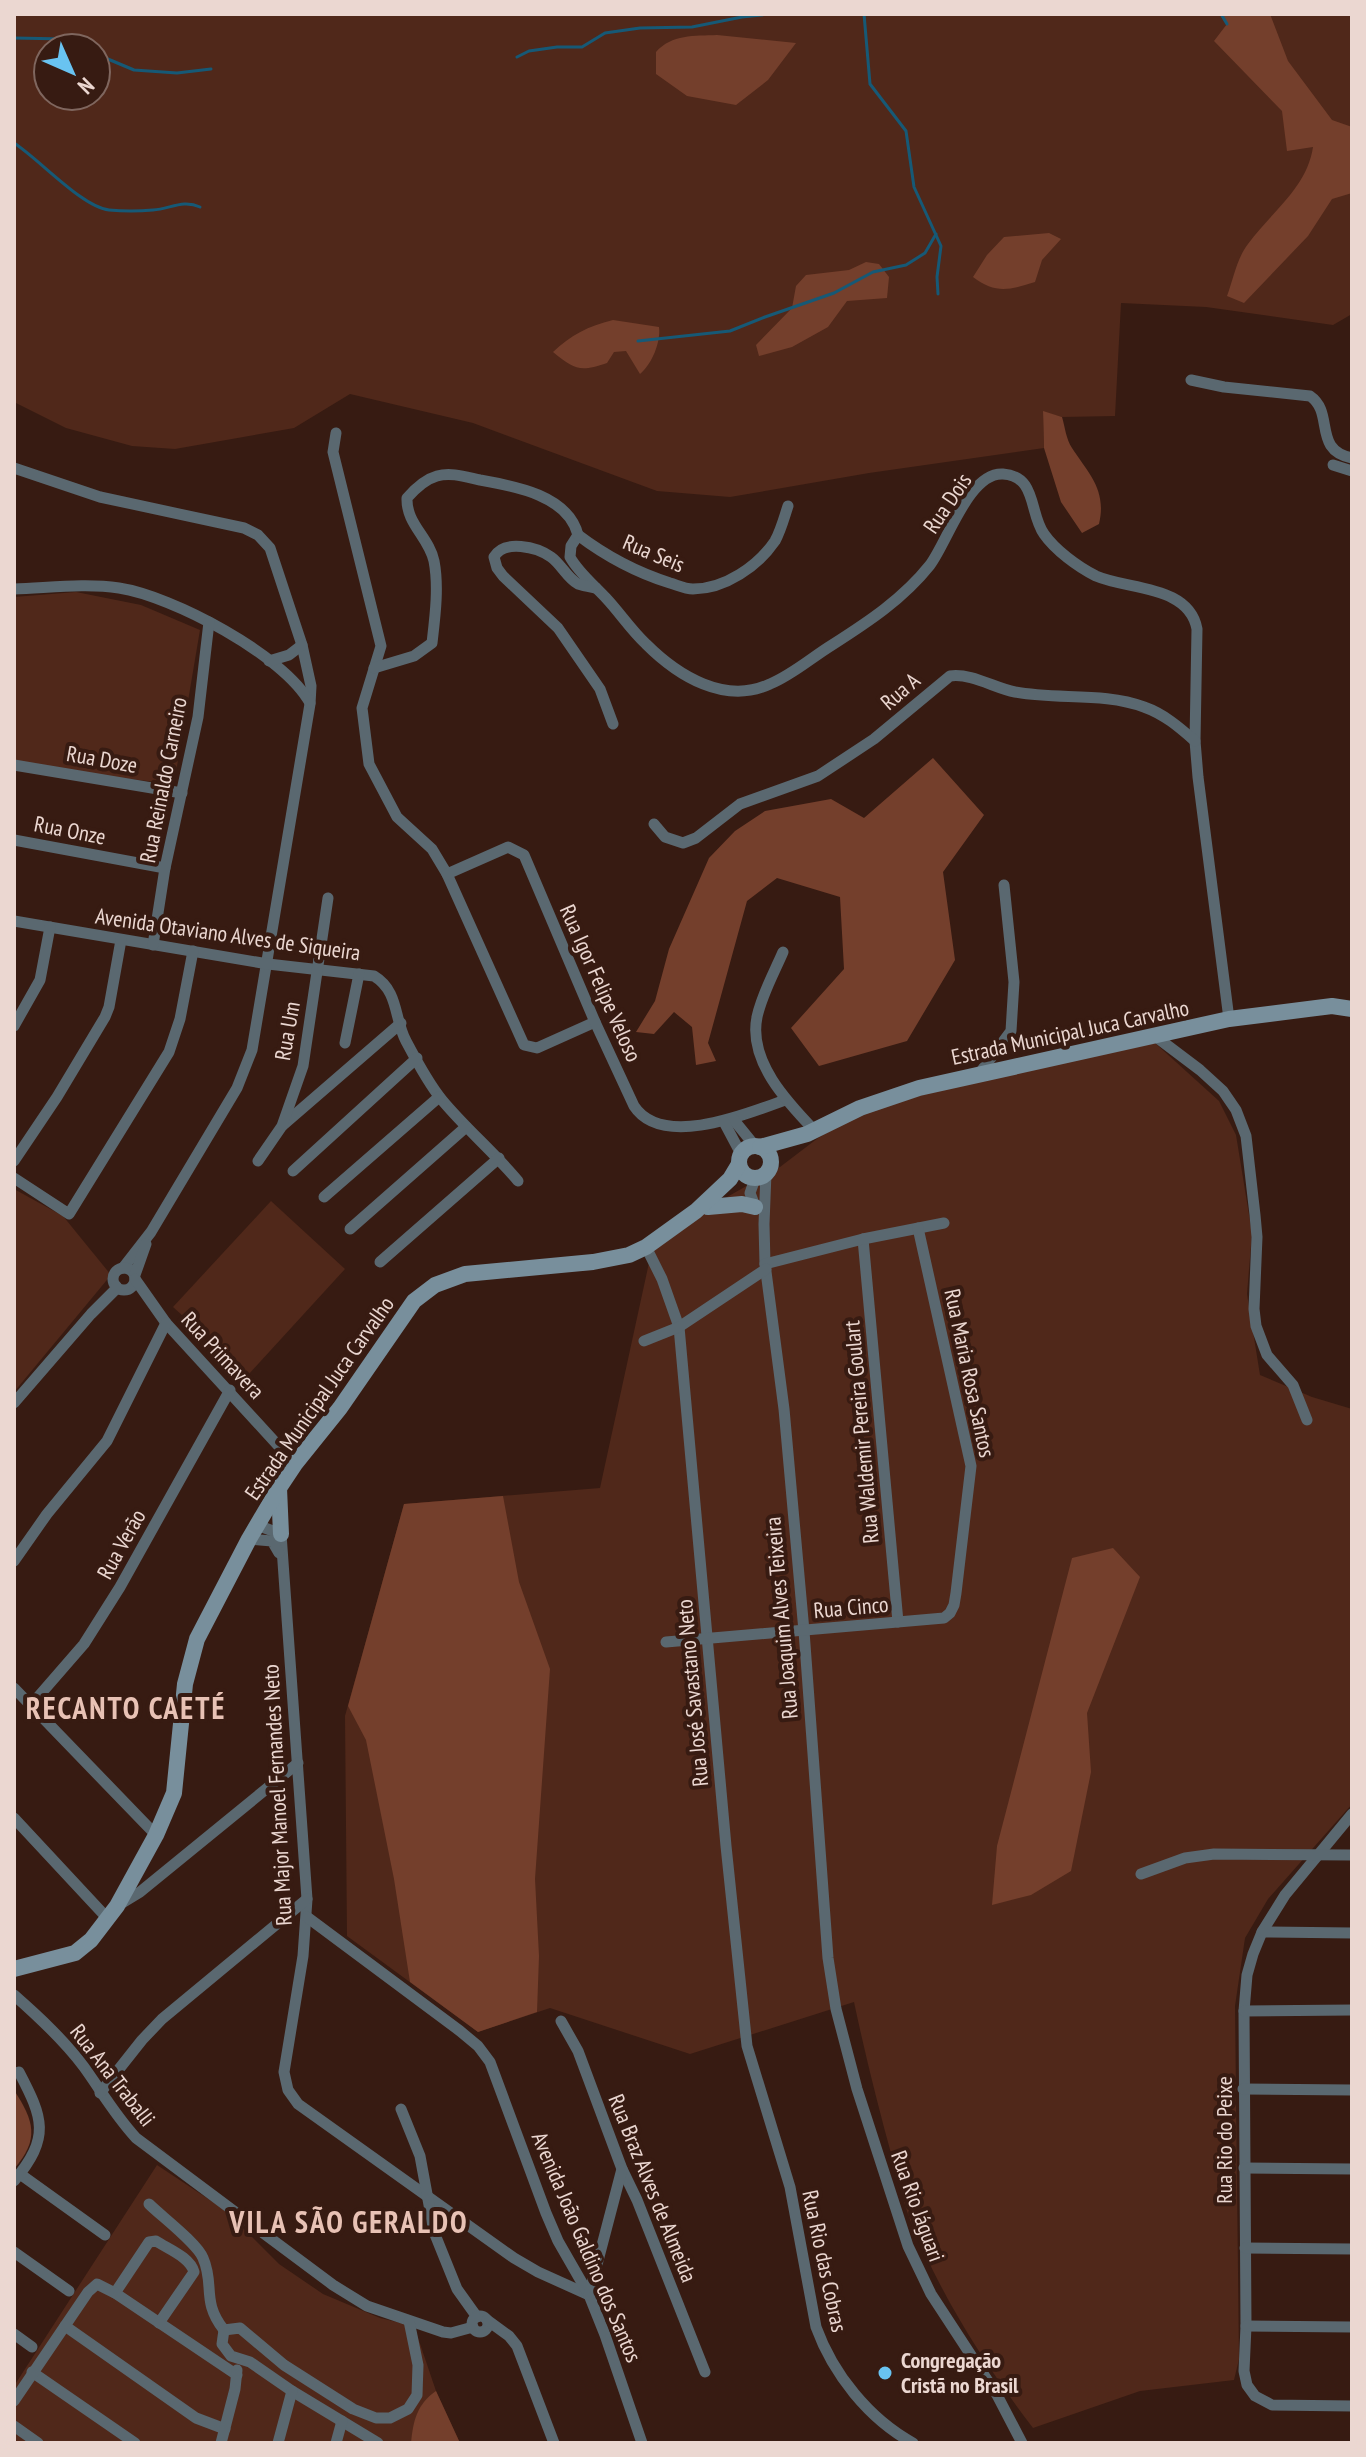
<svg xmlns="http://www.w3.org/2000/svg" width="1366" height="2457" viewBox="0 0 1366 2457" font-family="'PT Sans Narrow',sans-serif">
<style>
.green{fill:#50281a;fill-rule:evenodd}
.forest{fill:#743f2c}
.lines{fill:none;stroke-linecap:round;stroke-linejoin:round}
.stream{stroke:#165976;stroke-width:3}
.street{stroke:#5a6870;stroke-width:11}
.secondary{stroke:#788f9c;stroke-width:16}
.poi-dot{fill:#69c3f1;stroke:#371b12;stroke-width:3}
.labels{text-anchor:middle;stroke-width:8;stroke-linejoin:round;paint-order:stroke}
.street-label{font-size:22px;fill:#ebd7d1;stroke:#371b12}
.poi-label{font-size:22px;font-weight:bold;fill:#ebd7d1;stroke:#371b12;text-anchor:start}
.district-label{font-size:30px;font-weight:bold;letter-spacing:2px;fill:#e8c2b5;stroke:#371b12}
</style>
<rect width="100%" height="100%" fill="#371b12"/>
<g class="green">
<path d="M14,14H1352V314L1333,325L1206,307L1121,303L1115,416L1062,417L1043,412L1044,448L869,473L730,497L657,491L473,423L350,394L294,428L175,449L132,446L66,428L14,402ZM48,48H96V96H48Z"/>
<path d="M76,592L141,605L200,630L174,784L14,766V597Z"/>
<path d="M1155,1043L1219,1101L1236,1135L1252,1233L1247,1294L1260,1375L1312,1397L1352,1409V1804L1268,1899L1245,1938L1235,2006L1239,2359L1234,2380L1140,2391L1033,2428C985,2365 941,2296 911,2222C903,2202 898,2179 892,2157C878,2106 865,2054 854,2002L690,2054L550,2008L478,2032L347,1936L345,1716L404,1504L600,1488L652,1249L713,1205L780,1167L818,1138L863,1111L919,1093Z"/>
<path d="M14,1189L63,1216L111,1275L14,1392Z"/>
<path d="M271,1201L345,1269L248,1375L173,1307Z"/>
<path d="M157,2165L225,2210L279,2264L323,2294L380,2318L414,2326L436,2391L460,2443H14V2386Z"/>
</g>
<g class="forest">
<path d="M1221,14H1270L1288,61L1332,120L1352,127V193L1332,199L1308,236L1244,303L1227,296C1233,280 1237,258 1248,244C1271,212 1307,188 1313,147L1287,151L1282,111L1214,41L1227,24Z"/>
<path d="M717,35L796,43L768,80L736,105L687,96L656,74V52C672,34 694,36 717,35Z"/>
<path d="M1049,233L1061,239L1042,260L1035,282C1010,290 995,294 973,277L987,255L1004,237Z"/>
<path d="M866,262L879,264L889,277L887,298L847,301L828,327L792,347L759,356L756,345L792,308L796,286L806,275L849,270Z"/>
<path d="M613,320L659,327C661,342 652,364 640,374L626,351L614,352L607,363C580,372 575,370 553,352C571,335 588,326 613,320Z"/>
<path d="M1043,411L1062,417C1065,427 1066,439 1072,448C1089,474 1107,490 1099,524L1082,533L1061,502L1044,448Z"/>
<path d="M933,758L984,815L943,872L955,960L907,1041L819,1066L791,1028L844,969L840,897L777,878L747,901L708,1043L716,1061L696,1065L692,1027L674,1012L654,1034L636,1032L655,1001L669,949L709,858L735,831L765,811L831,799L864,818Z"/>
<path d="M503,1496L519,1582L550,1669L535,1879L539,1956L537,2012L478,2032L410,1982L394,1879L366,1740L348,1706L404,1504Z"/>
<path d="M1113,1548L1140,1577L1087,1713L1091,1772L1071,1871L1031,1895L992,1905L997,1846L1072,1558Z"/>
<path d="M14,2090C34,2121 40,2139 14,2169Z"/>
<path d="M436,2391L460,2443H411C413,2421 417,2404 436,2391Z"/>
</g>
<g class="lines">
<g class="stream">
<path d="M864,14L870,84L906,131L914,187L941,246L937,277L938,294"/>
<path d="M1221,14L1227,24"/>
<path d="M14,38L66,39L81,48"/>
<path d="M96,54L134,70L177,73L211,69"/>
<path d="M517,57L529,51L557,47H582L605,33L640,28L692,27L742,17L770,14"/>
<path d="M14,143C39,159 82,207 109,210C120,211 142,211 153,210C170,209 183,199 200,207"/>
<path d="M638,341L730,331L765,317L834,293L873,272L906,265L925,253L936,234"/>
</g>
<g class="street">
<path d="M1191,380L1224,387L1310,396C1335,413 1312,450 1352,458"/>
<path d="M336,433L333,452L381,646L362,708L369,764L397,817L432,849L447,874L524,1045L537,1048L595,1022"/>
<path d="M1333,465L1352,471"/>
<path d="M14,468L100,497L244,528L258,535L270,548L302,645L311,686L310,704L252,1050L237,1088L151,1232L123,1268"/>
<path d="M788,506C784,518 781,530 775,541C758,566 725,589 693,589C685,589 677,585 670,583C635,572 607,557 578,535L571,546L570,557C578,572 594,585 606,598C620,613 631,630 646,644C678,676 725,705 770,684C792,675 811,658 832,645C868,622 903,599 930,565C948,541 969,472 1003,474C1037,476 1029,513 1044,534C1055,550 1078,567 1096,576C1128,590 1189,585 1197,629L1195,741L1198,777L1229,1019"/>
<path d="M596,588C591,587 584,586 578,584C567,578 561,564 551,557C537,547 504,539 494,557L497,568L503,576L558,628L600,689L613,724"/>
<path d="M14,589C48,588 85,583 119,588C172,596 284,655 310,703"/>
<path d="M269,661L289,655L302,645"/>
<path d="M374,668L414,656L432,643C435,617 439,587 434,561C429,537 406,524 407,498C414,490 426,479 437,476C451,472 466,477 480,480C514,486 568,495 578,535"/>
<path d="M14,765L182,793"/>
<path d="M654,824L665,837L683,843L696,838L740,804L818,776L874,739L950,676C972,673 994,688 1015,692C1057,700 1104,692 1144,707C1164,714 1179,727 1195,741"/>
<path d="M14,840L165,868"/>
<path d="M447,874L508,847L524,855L595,1022L634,1106C662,1149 747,1114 785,1100"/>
<path d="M14,921L268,964L374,976C399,991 394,1019 406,1041C416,1060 428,1083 442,1100C466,1129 494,1152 518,1181"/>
<path d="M153,945L165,868L198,717L209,622"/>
<path d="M783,952C774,973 762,994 757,1017C748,1061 787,1102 815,1131"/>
<path d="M14,1026L40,980L50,927"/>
<path d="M1155,1036L1200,1070L1223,1091L1236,1110L1246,1136L1255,1215L1257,1237L1254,1309L1256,1326L1267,1355L1293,1385L1307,1420"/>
<path d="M345,1043L359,974"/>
<path d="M979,1074L1011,1031L1014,982L1004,885"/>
<path d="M733,1119L755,1146"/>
<path d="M724,1122L741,1154"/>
<path d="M283,1125L401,1023"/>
<path d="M14,1161L57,1097L105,1017L109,1007L121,940"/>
<path d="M258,1161L282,1126L303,1066L328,898"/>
<path d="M293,1171L417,1058"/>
<path d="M766,1173L764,1224L765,1264L784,1409L804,1631L828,1958L836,2009L857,2089L908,2246L931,2294L997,2395L1022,2443"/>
<path d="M14,1178L69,1214L169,1052L180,1019L193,951"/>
<path d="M755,1179L750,1193L756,1209"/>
<path d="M324,1197L439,1097"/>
<path d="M350,1229L466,1127"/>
<path d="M863,1239L898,1622"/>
<path d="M646,1247L662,1279L679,1327L726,1846L747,2046L790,2187L816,2327C833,2374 869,2419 913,2443"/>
<path d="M380,1262L499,1158"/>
<path d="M765,1264L863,1239L944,1223"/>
<circle cx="124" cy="1279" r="11"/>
<path d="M135,1275L146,1244"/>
<path d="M135,1279L166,1323L295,1464"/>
<path d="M644,1341L679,1327L766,1269"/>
<path d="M14,1403L91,1314L116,1289V1286"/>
<path d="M257,1525L281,1534L307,1899L303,1956L284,2072L288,2090L298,2104L514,2258L538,2272L589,2295"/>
<path d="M249,1539L272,1541L279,1553"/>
<path d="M14,1561L47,1514L107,1441L166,1323"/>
<path d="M666,1642L944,1618L950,1613L954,1605L956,1593L971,1466L918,1228"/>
<path d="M14,1688L156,1835"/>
<path d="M31,1705L84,1644L120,1587L230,1390"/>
<path d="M1352,1814L1285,1895L1262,1932L1253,1954L1247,1975L1244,2011L1246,2326L1244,2371L1247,2385L1255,2396L1272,2405L1352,2406"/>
<path d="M14,1818L108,1919"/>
<path d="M1141,1874L1185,1858L1214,1854L1352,1855"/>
<path d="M117,1906L140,1892L298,1763"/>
<path d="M307,1917L460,2031L478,2046L490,2062L546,2213L558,2241L589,2295L605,2335L642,2443"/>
<path d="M1262,1932L1352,1933"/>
<path d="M14,1995C39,2017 64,2040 84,2067C102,2092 114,2114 136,2138L333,2285L367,2306L443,2332L451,2333L473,2327"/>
<path d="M1244,2011L1352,2010"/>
<path d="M561,2021L578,2051L622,2169L637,2200L705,2372"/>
<path d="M1243,2089L1352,2090"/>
<path d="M100,2093L142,2040L162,2019L307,1899"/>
<path d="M401,2109L420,2156L434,2232L457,2289L477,2317"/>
<path d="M1244,2168L1352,2169"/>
<path d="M20,2174L105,2235"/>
<path d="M14,2181C51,2137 43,2118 19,2072"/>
<path d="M149,2204C161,2216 197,2243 203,2258C215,2285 201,2301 224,2330"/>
<path d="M1245,2248L1352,2249"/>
<path d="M14,2252L69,2291"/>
<path d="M115,2293L149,2242L156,2241C168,2249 190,2257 194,2272L159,2323"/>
<path d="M589,2295L622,2169"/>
<circle cx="480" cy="2324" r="8"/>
<path d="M487,2320L509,2336L517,2346L554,2443"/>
<path d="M65,2326L196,2418L225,2429"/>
<path d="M1246,2326L1352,2327"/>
<path d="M224,2330L240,2328L284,2365L353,2409L376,2418H390L408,2409L417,2395L418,2365L409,2321"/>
<path d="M224,2330L222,2344L231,2356L250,2362L292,2391L378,2443"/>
<path d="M14,2334L32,2347"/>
<path d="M32,2372L135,2443"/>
<path d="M14,2401L88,2292L97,2284L115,2293L237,2375"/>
<path d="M14,2426L38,2443"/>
<path d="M221,2443L235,2389L237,2370"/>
<path d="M278,2443L292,2391"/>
<path d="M336,2443L342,2421"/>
</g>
<g class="secondary">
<circle cx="755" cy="1162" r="16"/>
<path d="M760,1147L807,1134L860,1108L919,1088L1229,1019L1332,1006L1352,1009"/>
<path d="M708,1207L742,1204L755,1207"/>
<path d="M279,1488L281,1534"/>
<path d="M14,1969L75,1953L91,1940L117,1906L156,1835L174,1793L185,1684L197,1639L249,1539L279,1488L295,1464L340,1408L414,1301L435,1285L465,1274L593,1262L629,1255L646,1247L696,1211L730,1179L739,1164"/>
</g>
</g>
<circle class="poi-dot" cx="885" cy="2373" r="8"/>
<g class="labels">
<g class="street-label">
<text transform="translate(947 503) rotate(-56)" y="8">Rua Dois</text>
<text transform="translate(654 553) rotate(23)" y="8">Rua Seis</text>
<text transform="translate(900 691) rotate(-41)" y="8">Rua A</text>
<text transform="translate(102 759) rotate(10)" y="8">Rua Doze</text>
<text transform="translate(163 780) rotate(-79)" y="8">Rua Reinaldo Carneiro</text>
<text transform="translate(70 830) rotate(11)" y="8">Rua Onze</text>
<text transform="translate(228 934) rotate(8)" y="8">Avenida Otaviano Alves de Siqueira</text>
<text transform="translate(601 983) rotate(66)" y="8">Rua Igor Felipe Veloso</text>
<text transform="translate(287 1031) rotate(-80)" y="8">Rua Um</text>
<text transform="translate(1070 1032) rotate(-12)" y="8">Estrada Municipal Juca Carvalho</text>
<text transform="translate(223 1355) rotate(47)" y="8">Rua Primavera</text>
<text transform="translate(970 1373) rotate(78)" y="8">Rua Maria Rosa Santos</text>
<text transform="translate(319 1398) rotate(-55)" y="8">Estrada Municipal Juca Carvalho</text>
<text transform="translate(861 1432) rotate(-95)" y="8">Rua Waldemir Pereira Goulart</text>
<text transform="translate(121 1544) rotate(-61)" y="8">Rua Verão</text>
<text transform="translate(851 1607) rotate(-5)" y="8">Rua Cinco</text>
<text transform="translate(781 1618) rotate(-95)" y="8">Rua Joaquim Alves Teixeira</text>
<text transform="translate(692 1693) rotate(-95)" y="8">Rua José Savastano Neto</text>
<text transform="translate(277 1795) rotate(-93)" y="8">Rua Major Manoel Fernandes Neto</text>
<text transform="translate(113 2075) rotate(52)" y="8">Rua Ana Traballi</text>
<text transform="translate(1224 2140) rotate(-90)" y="8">Rua Rio do Peixe</text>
<text transform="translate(653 2188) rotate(68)" y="8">Rua Braz Alves de Almeida</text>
<text transform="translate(918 2206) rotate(70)" y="8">Rua Rio Jáguari</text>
<text transform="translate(587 2247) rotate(67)" y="8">Avenida João Galdino dos Santos</text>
<text transform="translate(825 2261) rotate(78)" y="8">Rua Rio das Cobras</text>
</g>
<g class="poi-label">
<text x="901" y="2368">Congregação<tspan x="901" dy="25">Cristã no Brasil</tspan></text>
</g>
<g class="district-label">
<text x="126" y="1719">RECANTO CAETÉ</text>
<text x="349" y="2233">VILA SÃO GERALDO</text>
</g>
</g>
<rect width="1366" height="2457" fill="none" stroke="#ebd7d1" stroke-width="32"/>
<g transform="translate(72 72) rotate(135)"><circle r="38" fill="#371b12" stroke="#7f665e" stroke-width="2"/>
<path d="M0-6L14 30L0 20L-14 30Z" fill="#69c3f1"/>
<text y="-12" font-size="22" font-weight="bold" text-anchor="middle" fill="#ebd7d1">N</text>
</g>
</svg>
